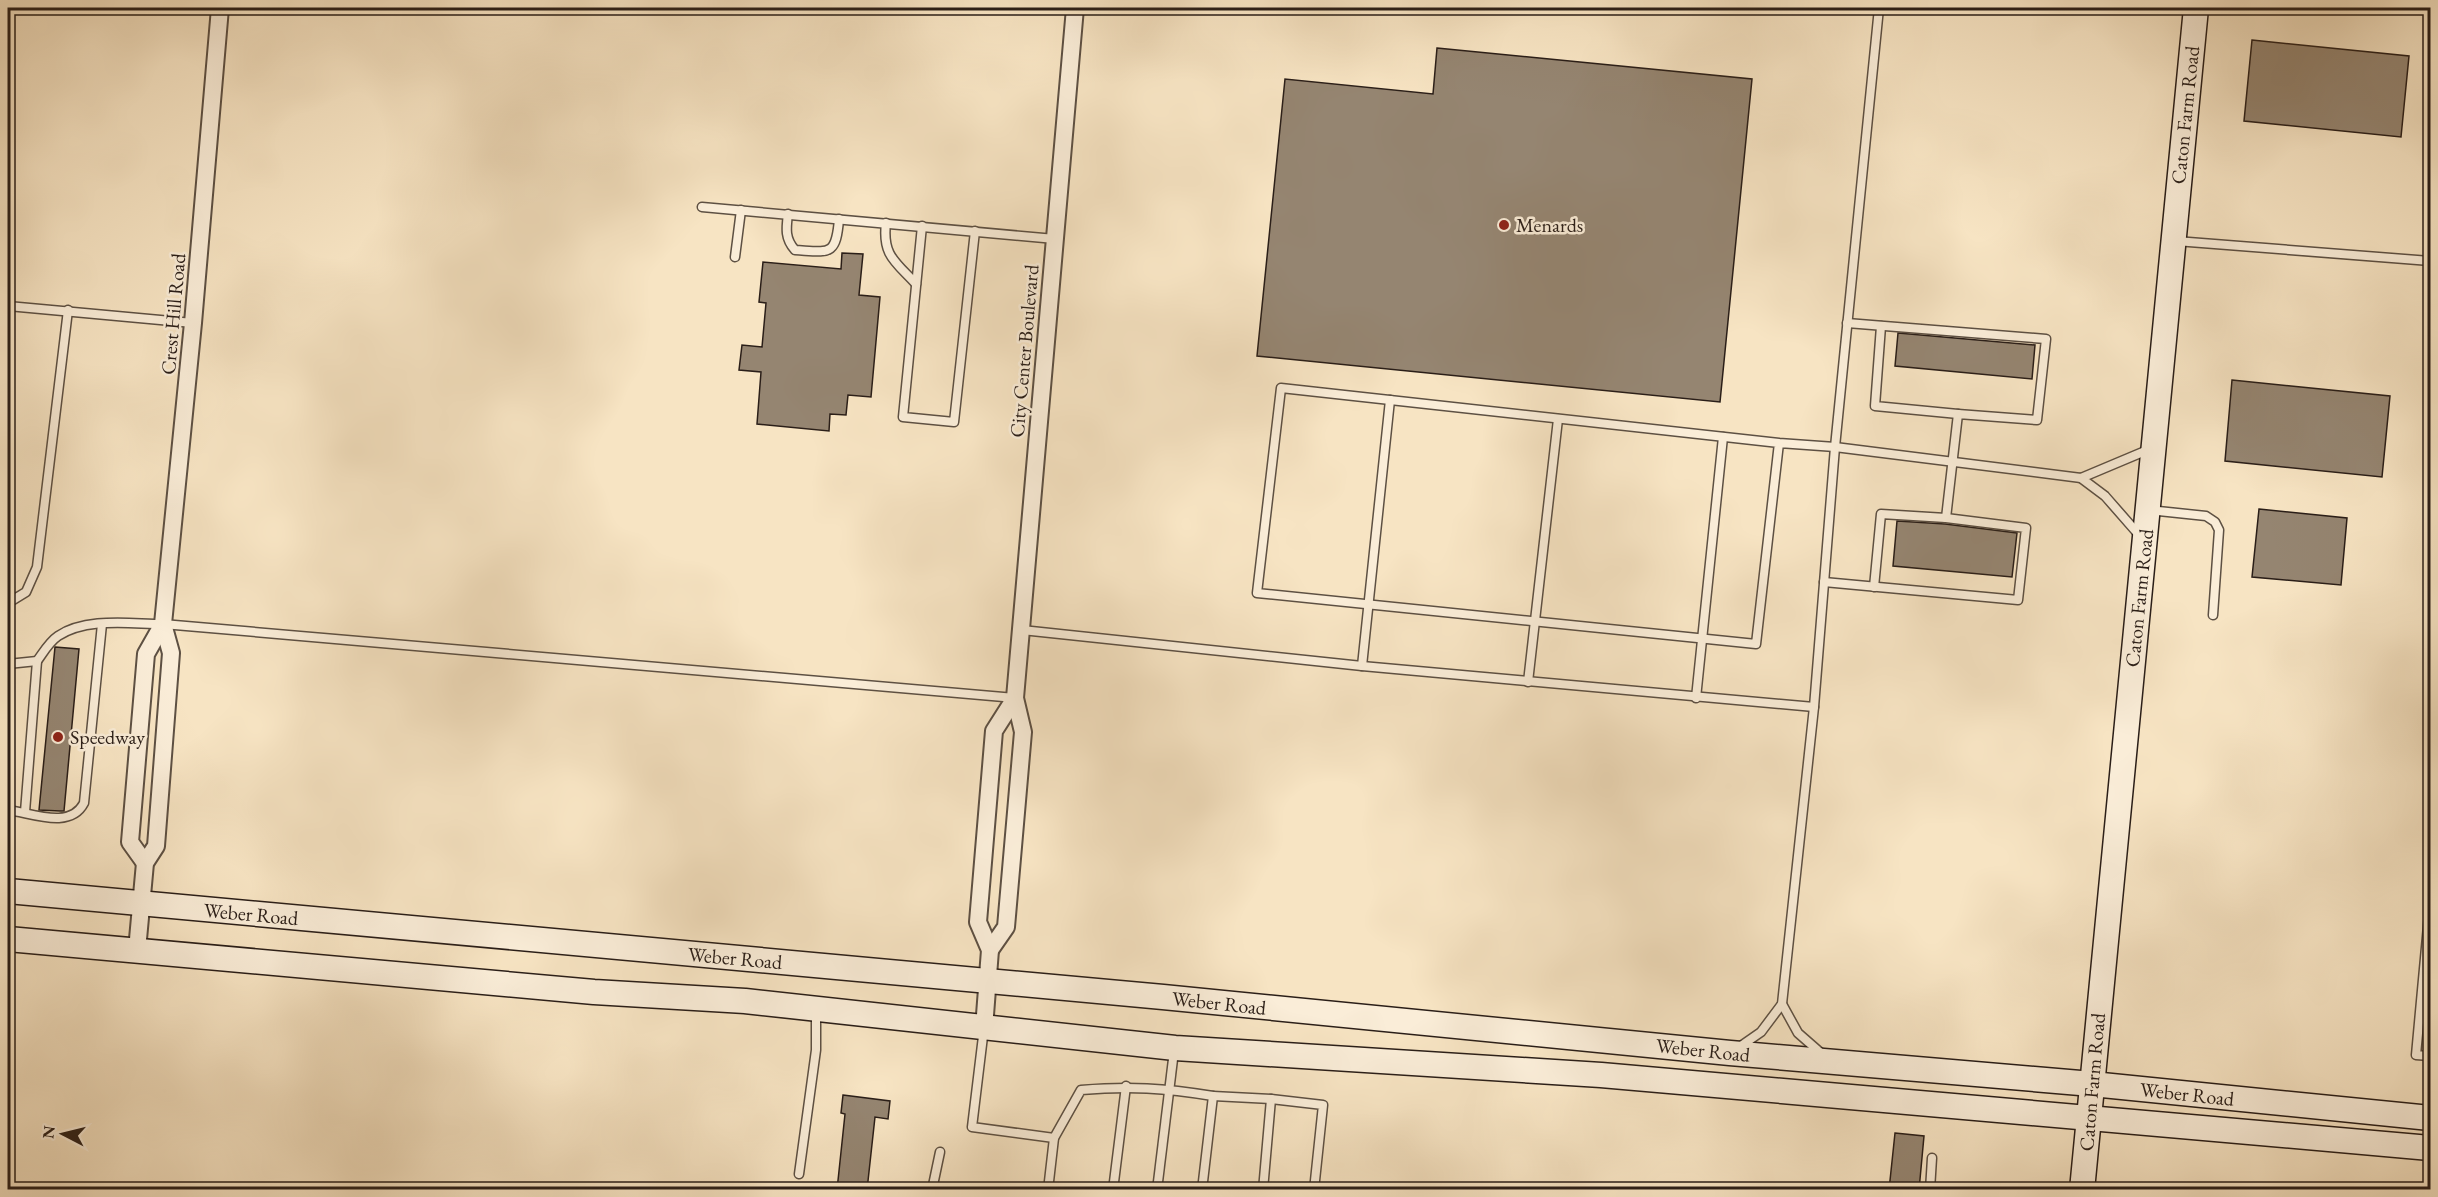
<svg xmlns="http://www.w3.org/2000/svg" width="2438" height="1197" viewBox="0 0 2438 1197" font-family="'EB Garamond',serif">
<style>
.building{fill:#958571;stroke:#2a1e18;stroke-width:1.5}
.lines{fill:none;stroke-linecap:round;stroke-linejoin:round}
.lane-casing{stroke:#5d5043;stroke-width:11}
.street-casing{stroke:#5d5043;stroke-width:20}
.secondary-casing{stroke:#2a1e18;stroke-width:27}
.lane{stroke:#faedd8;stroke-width:8}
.street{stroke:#faedd8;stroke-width:16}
.secondary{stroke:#faedd8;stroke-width:24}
.poi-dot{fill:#8f2418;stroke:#faedd8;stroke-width:2}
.labels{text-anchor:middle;stroke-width:5;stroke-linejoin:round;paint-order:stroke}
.street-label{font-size:20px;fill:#2a1e18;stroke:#faedd8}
.poi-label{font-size:20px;fill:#2a1e18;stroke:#faedd8;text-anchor:start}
</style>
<rect width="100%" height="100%" fill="#f7e4c3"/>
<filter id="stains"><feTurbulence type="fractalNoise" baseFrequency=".00333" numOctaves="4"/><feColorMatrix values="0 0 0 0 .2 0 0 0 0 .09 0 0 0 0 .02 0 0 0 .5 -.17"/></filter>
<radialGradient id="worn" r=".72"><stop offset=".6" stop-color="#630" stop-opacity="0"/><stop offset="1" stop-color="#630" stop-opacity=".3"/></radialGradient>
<g class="building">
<path d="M2252,40L2409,56L2401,137L2244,121Z"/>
<path d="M1437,48L1752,79L1720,402L1257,356L1285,79L1433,94Z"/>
<path d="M842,253L863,254L859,295L880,297L871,397L848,395L846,415L830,414L829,431L757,424L761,372L739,370L742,345L762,347L766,303L759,302L763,262L841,269Z"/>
<path d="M1898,333L2035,345L2032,379L1895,366Z"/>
<path d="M2232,380L2390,396L2382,477L2225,461Z"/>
<path d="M2259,509L2347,518L2341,585L2252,577Z"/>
<path d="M1897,521L1945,524L2017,533L2012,577L1893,566Z"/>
<path d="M55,647L79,649L64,811H60L39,810Z"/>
<path d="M843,1095L890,1101L888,1119L875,1117L867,1190H837L845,1114L841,1113Z"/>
<path d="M1895,1133L1924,1136L1919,1190H1889Z"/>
</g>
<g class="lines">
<g class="lane-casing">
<g id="lane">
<path d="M702,207L1055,239"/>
<path d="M788,214C786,229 785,239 795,250C829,252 836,257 839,219"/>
<path d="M886,223C882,256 896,262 916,284"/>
<path d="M922,226L903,417L954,422L975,231"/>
<path d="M2176,241L2430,261"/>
<path d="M735,257L741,210"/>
<path d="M8,306L193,323"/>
<path d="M1881,326L1875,406L1958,414"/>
<path d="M1779,443L1756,644L1257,593L1281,388L1779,443L1835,447L2081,478"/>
<path d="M2149,510L2206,516L2215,522L2219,530L2213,615"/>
<path d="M2140,536L2105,496L2081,478L2150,449"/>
<path d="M1824,582L2018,600L2026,528L1946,518L1958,414L2037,420L2046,339L1847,323"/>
<path d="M1874,587L1881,514L1946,518"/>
<path d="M8,603L26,592L37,567L68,310"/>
<path d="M1022,630L1362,666L1814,707"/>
<path d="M8,664L37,661C43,653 49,642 58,636C87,617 130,624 163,624L1015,698"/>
<path d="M1362,666L1390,400"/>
<path d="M1528,682L1558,419"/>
<path d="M1696,698L1723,437"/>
<path d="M8,810C32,813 70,830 84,803L102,624"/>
<path d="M25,812L37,661"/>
<path d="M2430,904L2416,1055L2430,1056"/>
<path d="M1782,1004L1798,1033L1822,1054"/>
<path d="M984,1028L972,1127L1054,1138"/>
<path d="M1738,1048L1761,1032L1782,1004L1814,707L1835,447L1879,8"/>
<path d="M1213,1096L1271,1099L1323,1105L1314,1190"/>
<path d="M799,1174L816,1050V1011"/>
<path d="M932,1190L940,1152"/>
<path d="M1048,1190L1054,1138L1081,1090C1130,1086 1164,1088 1213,1096L1202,1190"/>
<path d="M1113,1190L1126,1086"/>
<path d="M1157,1190L1174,1051"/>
<path d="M1263,1190L1271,1099"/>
<path d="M1930,1190L1932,1158"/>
</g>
</g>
<g class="street-casing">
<g id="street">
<path d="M145,863L130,842L146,654L163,624"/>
<path d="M137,950L145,863L156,846L171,653L163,624L193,323L220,8"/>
<path d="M990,950L1006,927L1023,732L1015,698L1075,8"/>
<path d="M984,1028L990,950L978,922L994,731L1015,698"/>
</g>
</g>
<g class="secondary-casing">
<g id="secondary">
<path d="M8,891L1163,997L1730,1053L2092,1084L2430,1118"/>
<path d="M8,939L594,992L745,1001L1175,1048L1601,1075L2430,1148"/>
<path d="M2082,1190L2196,8"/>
</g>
</g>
<use href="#lane" class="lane"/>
<use href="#street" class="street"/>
<use href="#secondary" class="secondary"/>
</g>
<g class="poi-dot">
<circle cx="1504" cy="225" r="6"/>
<circle cx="58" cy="737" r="6"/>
</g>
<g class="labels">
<g class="street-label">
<text transform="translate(2185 115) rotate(-84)" y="7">Caton Farm Road</text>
<text transform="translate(173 314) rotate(-85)" y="7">Crest Hill Road</text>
<text transform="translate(1024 351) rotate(-85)" y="7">City Center Boulevard</text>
<text transform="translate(2139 598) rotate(-84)" y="7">Caton Farm Road</text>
<text transform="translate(251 914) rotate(5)" y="7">Weber Road</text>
<text transform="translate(735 958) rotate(5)" y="7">Weber Road</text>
<text transform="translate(1219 1003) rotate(6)" y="7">Weber Road</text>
<text transform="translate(1703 1050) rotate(6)" y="7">Weber Road</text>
<text transform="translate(2092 1082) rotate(-85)" y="7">Caton Farm Road</text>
<text transform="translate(2187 1094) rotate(6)" y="7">Weber Road</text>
</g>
<g class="poi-label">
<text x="1516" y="232">Menards</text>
<text x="70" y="744">Speedway</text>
</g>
</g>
<rect width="2438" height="1197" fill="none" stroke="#f7e4c3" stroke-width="30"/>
<rect x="9" y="9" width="2420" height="1179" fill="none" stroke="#2a1e18" stroke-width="3"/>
<rect x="15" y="15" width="2408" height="1167" fill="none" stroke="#2a1e18" stroke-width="1.5"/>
<g transform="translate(63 1134) rotate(277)" stroke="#faedd8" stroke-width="4.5" paint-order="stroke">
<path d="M0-4.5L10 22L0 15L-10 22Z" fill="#2a1e18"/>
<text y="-9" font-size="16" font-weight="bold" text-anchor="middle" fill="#2a1e18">N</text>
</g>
<rect width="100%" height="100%" filter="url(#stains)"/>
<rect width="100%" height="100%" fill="url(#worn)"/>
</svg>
